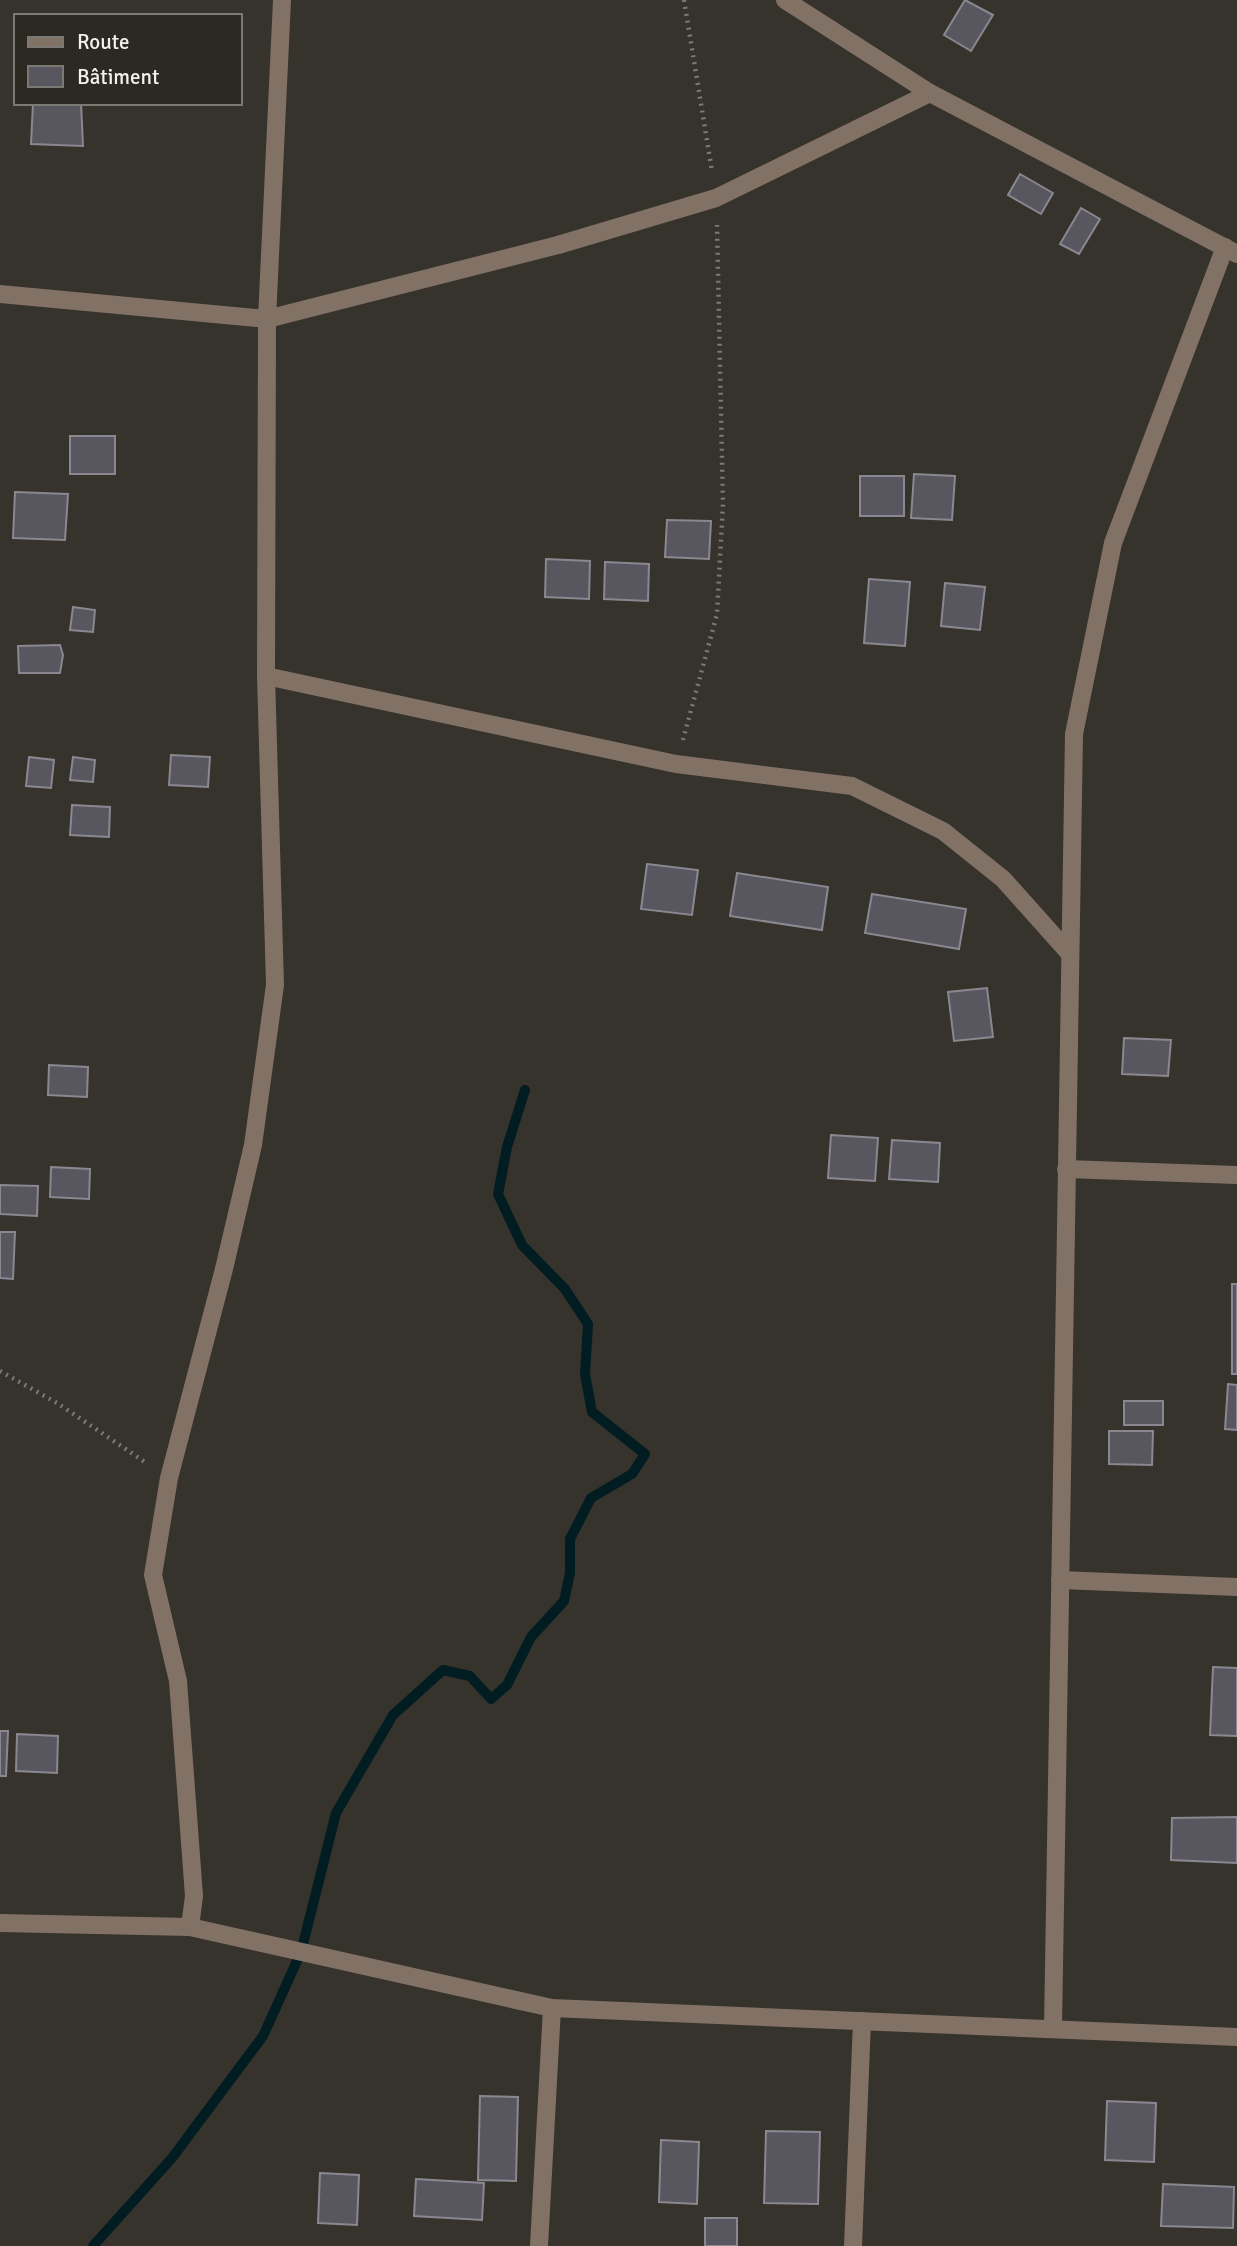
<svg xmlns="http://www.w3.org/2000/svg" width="1237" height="2246" viewBox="0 0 1237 2246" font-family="Signika,sans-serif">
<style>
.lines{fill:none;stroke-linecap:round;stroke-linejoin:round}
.stream{stroke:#011d22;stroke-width:10}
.building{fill:#58575f;stroke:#898890;stroke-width:2}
.path{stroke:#7d7974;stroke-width:4.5;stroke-dasharray:2 5;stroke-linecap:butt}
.street{stroke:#827266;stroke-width:18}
</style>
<rect width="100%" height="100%" fill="#36322c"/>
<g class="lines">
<path class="stream" d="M93,2246L172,2158L263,2036L301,1952L336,1813L393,1715L443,1670L470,1676L491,1699L507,1685L531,1637L564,1601L570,1573V1539L591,1498L632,1474L645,1454L592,1412L585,1374L588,1324L565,1289L522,1245L498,1194L507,1147L525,1090"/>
</g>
<g class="building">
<path d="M965,0L993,15L971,51L944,35Z"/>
<path d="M33,103H81L83,146L31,144Z"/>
<path d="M1020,174L1053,193L1041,214L1008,195Z"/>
<path d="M1081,208L1100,219L1079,254L1060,244Z"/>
<rect x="70" y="436" width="45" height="38"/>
<path d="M914,474L955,476L952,520L911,518Z"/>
<rect x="860" y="476" width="44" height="40"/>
<path d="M15,492L68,494L65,540L13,538Z"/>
<path d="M667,520L711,521L709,559L665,557Z"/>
<path d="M546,559L590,561L589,599L545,597Z"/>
<path d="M605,562L649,564L648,601L604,599Z"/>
<path d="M869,579L910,582L905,646L864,643Z"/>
<path d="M945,583L985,587L980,630L941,626Z"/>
<path d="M73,607L95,610L93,632L70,630Z"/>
<path d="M60,645L63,655L60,673H19L18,646Z"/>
<path d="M171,755L210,757L208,787L169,785Z"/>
<path d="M29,757L54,760L51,788L26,786Z"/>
<path d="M73,757L95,760L93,782L70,780Z"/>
<path d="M72,805L110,807L109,837L70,835Z"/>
<path d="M647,864L698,870L692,915L641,909Z"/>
<path d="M737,873L828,887L822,930L730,916Z"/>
<path d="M872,894L966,909L959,949L865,933Z"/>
<path d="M987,988L993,1037L954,1041L948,992Z"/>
<path d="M1124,1038L1171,1040L1168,1076L1122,1074Z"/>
<path d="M49,1065L88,1067L87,1097L48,1095Z"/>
<path d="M831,1135L878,1138L875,1181L828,1178Z"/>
<path d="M892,1140L940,1143L938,1182L889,1179Z"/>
<path d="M51,1167L90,1169L89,1199L50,1197Z"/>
<path d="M0,1185L38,1186L37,1216L0,1214Z"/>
<path d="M0,1232H15L13,1279L0,1278Z"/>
<rect x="1232" y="1284" width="5" height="90"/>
<path d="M1228,1384L1237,1385V1430L1225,1429Z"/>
<rect x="1124" y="1401" width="39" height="24"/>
<path d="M1109,1431H1153L1152,1465L1109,1464Z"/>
<path d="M1213,1667L1237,1668V1736L1210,1735Z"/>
<path d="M0,1731H8L6,1776H0Z"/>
<path d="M17,1734L58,1736L57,1773L16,1771Z"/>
<path d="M1237,1817V1863L1171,1860L1172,1818Z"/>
<path d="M480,2096L518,2097L516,2181L478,2180Z"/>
<path d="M1107,2101L1156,2103L1154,2162L1105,2160Z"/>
<path d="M766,2131L820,2132L818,2204L764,2203Z"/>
<path d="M661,2140L699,2142L697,2204L659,2202Z"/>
<path d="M320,2173L359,2175L357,2225L318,2223Z"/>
<path d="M416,2179L484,2183L482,2220L414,2216Z"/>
<path d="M1163,2184L1234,2187L1233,2228L1161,2226Z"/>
<rect x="705" y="2218" width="32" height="28"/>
</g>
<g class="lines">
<g class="path">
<path d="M684,0L712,171"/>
<path d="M683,740L717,614L723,504L717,225"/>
<path d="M0,1371L57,1403L148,1464"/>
</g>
<g class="street">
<path d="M785,0L930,93L1237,254"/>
<path d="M0,294L267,319L558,245L716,198L930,93"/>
<path d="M266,676L676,764L852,786L943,831L1003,879L1070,954"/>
<path d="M1066,1169L1237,1175"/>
<path d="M1060,1580L1237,1587"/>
<path d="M0,1923L190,1927L194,1896L178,1681L153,1575L169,1478L224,1269L253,1145L275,985L266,676L267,319L282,0"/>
<path d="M190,1927L552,2008L1237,2037"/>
<path d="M1053,2029L1074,734L1113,543L1225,247"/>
<path d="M539,2246L552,2008"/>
<path d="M853,2246L862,2021"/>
</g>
</g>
<rect x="14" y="14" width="228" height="91" fill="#2c2822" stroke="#7c7873" stroke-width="2"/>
<rect x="28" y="37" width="35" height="10" fill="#827266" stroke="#7c7873" stroke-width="2"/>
<text x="77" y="49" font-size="21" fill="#f4f1ed">Route</text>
<rect x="28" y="66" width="35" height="21" fill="#58575f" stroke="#7c7873" stroke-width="2"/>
<text x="77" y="84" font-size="21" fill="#f4f1ed">Bâtiment</text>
</svg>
